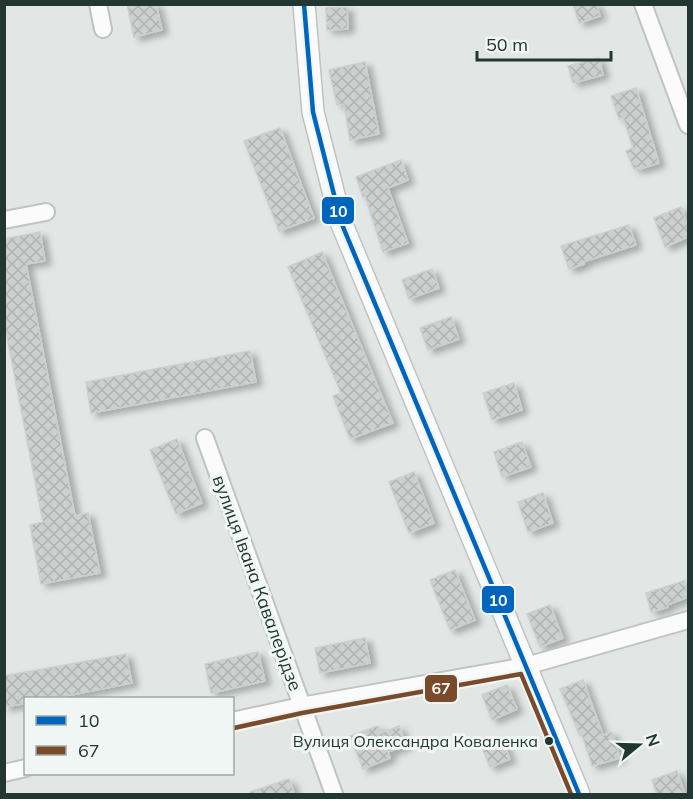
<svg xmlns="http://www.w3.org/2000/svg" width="693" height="799" viewBox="0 0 693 799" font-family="Mulish,sans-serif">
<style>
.building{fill:url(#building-cross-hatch);stroke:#cbd0ce;stroke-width:1.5;filter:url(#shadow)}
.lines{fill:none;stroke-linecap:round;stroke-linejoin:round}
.minor-casing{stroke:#bfc4c2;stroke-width:20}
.tertiary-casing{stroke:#bfc4c2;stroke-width:24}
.minor{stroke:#fbfbfb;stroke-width:16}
.tertiary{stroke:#fbfbfb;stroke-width:21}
.bus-1-casing{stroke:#f0f6f3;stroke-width:9}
.bus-2-casing{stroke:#f0f6f3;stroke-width:9}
.bus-1{stroke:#0065bd;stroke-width:4.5}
.bus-2{stroke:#7a4b2a;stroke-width:4.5}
.bus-dot{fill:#223732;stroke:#f0f6f3;stroke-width:2}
.labels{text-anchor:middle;stroke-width:6;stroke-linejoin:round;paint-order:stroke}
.bus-label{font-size:16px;fill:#223732;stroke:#f0f6f3;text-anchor:end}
.street-label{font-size:18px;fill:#223732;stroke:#f0f6f3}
.line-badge{stroke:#f0f6f3;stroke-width:2}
.badge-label{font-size:16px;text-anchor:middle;font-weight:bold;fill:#fff}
</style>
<defs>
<pattern id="building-cross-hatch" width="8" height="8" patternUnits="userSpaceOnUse" patternTransform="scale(1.5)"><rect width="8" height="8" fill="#ccd0cf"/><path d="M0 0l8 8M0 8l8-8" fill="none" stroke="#afb3b2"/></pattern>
<filter id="shadow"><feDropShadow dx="6" dy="4" stdDeviation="3" flood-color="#0004"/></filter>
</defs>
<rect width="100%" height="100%" fill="#e2e7e5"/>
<g class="building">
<path d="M127,4H156L162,30L134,37Z"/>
<path d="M573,4H596L600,16L579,23Z"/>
<path d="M347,7L348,29L327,30L326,8Z"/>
<path d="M599,58L603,75L573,83L568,66Z"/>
<path d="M365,62L379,134L350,140L344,104L337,105L329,70Z"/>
<path d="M636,88L659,163L640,169L639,167L634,169L626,151L633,148L623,117L619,119L611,96Z"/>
<path d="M280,128L314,218L279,231L244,141Z"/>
<path d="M401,160L408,180L388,188L408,243L383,252L365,196L363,197L356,177Z"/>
<path d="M681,207L688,227V237L665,247L654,218Z"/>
<path d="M629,225L636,245L583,262L584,264L569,269L561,246Z"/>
<path d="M40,232L45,261L26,264L75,516L88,513L100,573L41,584L30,525L43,522L4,322V239Z"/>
<path d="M322,252L393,423L350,439L333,396L341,393L288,267Z"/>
<path d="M432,269L439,288L409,299L402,280Z"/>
<path d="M451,317L459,339L428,350L420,328Z"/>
<path d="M250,351L256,382L91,413L86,382Z"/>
<path d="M514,383L522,410L492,420L483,393Z"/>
<path d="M177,439L202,503L176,514L150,450Z"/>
<path d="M522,442L531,467L502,477L494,452Z"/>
<path d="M414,472L434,523L409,533L389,482Z"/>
<path d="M543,493L553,523L528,532L518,502Z"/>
<path d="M455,570L475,620L450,630L430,580Z"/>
<path d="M684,581L688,597L667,605L668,607L651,612L646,593Z"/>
<path d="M550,605L563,638L540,647L527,614Z"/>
<path d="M365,638L370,663L320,673L315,648Z"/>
<path d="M258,652L265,681L211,693L205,664Z"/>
<path d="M126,654L132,683L51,699H26V703L4,707V676Z"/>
<path d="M583,680L603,735L612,732L620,758L592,766L582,735L580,736L560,689Z"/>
<path d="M507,685L517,709L492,720L482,695Z"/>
<path d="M378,726L381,733L399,726L406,745L388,752L390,758L363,769L350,736Z"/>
<path d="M503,742L510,759L490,767L483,750Z"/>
<path d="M677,771L685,795H657L652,780Z"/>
<path d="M289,779L295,795H250V792Z"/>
</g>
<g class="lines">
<g class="minor-casing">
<g id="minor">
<path d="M98,4L103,29"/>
<path d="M643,4L688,125"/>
<path d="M4,220L46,212"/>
<path d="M205,438L334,794"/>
<path d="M232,721L301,706L526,666L688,620"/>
<path d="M4,773L26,768"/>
</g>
</g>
<g class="tertiary-casing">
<path id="tertiary" d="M304,4L313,112L341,222L579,794"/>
</g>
<use href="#minor" class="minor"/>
<use href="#tertiary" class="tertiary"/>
<g class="bus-1-casing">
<path id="bus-1" d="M304,4L313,112L341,222L579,794"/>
</g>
<g class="bus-2-casing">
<path id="bus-2" d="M234,728L302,713L521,674L571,794"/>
</g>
<use href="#bus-1" class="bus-1"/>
<use href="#bus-2" class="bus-2"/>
</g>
<circle class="bus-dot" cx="549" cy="741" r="5"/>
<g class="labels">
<g class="bus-label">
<text x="538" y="747">Вулиця Олександра Коваленка</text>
</g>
<g class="street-label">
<text transform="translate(257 583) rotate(70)" y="6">вулиця Івана Кавалерідзе</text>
</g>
</g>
<g class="line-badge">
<rect x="321" y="196" width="34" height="29" rx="6" fill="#0065bd"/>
<rect x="481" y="585" width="34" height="29" rx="6" fill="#0065bd"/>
<rect x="424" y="674" width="34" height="29" rx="6" fill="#7a4b2a"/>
</g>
<g class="badge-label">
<text x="338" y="217">10</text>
<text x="498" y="606">10</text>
<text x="441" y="694">67</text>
</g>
<rect width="693" height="799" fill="none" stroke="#223732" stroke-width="12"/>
<rect x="24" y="697" width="210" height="78" fill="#f0f6f3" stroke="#9eaaa6" stroke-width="1.5"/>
<rect x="36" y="716" width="30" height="9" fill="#0065bd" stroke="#9eaaa6" stroke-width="1.5"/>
<text x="78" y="727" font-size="18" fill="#223732">10</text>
<rect x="36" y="746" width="30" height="9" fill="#7a4b2a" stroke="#9eaaa6" stroke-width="1.5"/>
<text x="78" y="757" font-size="18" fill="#223732">67</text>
<g transform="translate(639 745) rotate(71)" stroke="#f0f6f3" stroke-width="4.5" paint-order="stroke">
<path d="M0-4.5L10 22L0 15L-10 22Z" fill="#223732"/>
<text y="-9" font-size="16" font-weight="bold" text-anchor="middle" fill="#223732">N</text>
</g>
<path d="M477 51v9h134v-9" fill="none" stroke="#223732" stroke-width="3"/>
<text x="486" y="51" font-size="18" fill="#223732" stroke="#f0f6f3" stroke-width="4.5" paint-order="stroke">50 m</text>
</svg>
